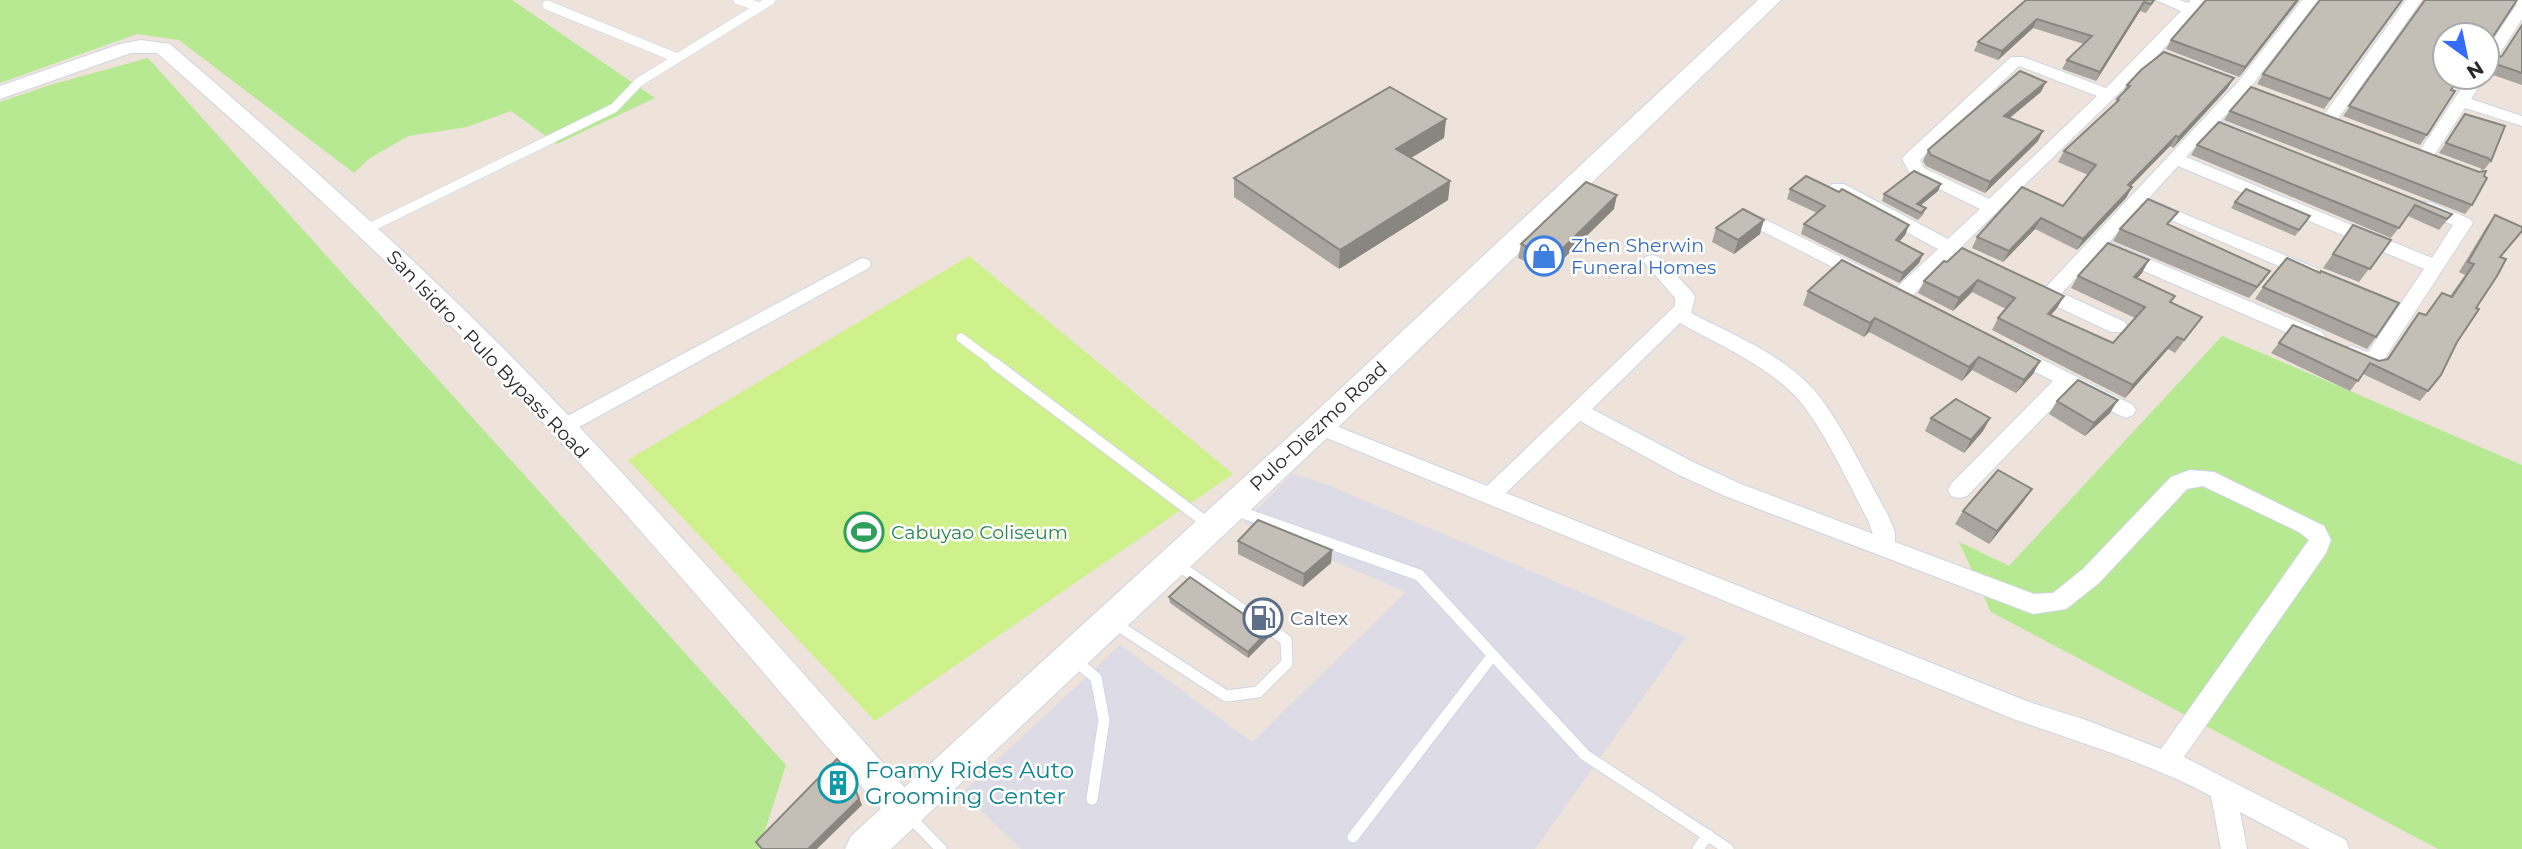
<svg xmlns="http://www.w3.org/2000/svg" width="2522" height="849" viewBox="0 0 2522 849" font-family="Montserrat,sans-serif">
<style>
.industrial{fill:#dddbe5}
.green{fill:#b6e991}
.pitch{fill:#cef18c}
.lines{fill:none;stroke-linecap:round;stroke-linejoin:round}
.service-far1-casing{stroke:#cfd5e4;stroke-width:10}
.service-casing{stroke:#cfd5e4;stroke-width:13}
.minor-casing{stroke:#cfd5e4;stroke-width:2}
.tertiary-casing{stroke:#cfd5e4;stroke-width:2}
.secondary-casing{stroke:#cfd5e4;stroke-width:2}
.service-far1{stroke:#fff;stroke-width:9}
.service{stroke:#fff;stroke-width:11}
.minor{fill:#fff;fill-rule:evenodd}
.tertiary{fill:#fff;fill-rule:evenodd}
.secondary{fill:#fff;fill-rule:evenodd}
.wall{fill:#a9a49d}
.shaded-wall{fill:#89867f}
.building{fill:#c4bfb6;stroke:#89867f;stroke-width:2}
.labels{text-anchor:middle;stroke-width:5;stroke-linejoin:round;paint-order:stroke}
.shop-label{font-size:19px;fill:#366cbe;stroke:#fff;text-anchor:start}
.street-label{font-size:19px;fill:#2a2a2a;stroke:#fff}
.leisure-label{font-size:19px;fill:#27864d;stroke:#fff;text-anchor:start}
.service-label{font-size:19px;fill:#4e5e75;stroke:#fff;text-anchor:start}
.near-culture-label{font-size:23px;fill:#0d838f;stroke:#fff;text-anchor:start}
</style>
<rect width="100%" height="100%" fill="#ede3da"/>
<path class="industrial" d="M1292,474L1323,483L1686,637L1535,849H1021L962,793L1120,645L1252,742L1406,592L1244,523Z"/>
<g class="green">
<path d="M0,0H512L655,98L557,144L511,111L467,127L408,136L370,158L354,173L179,40L137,34L0,83Z"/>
<path d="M148,58L786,765L759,849H0V102L50,85Z"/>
<path d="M2222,336L2522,465V849H2438L1991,612L1959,542L2009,566Z"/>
</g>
<path class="pitch" d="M969,256L1233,474L875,721L628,460Z"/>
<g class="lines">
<g class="service-far1-casing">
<g id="service-far1">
<path d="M738,0L759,7"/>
<path d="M2519,0L2522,1"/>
<path d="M547,5L677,58"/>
<path d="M365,230L614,108L639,82L771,0"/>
<path d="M961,338L996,364"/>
</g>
</g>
<g class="service-casing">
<g id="service">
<path d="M994,363L1211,526"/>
<path d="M1232,509L1419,575L1585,755L1728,849"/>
<path d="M1114,623L1226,696L1258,692L1287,663L1286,640L1175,563"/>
<path d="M1072,658L1096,678L1104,720L1092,799"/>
<path d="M909,816L941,849"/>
<path d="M1353,837L1493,655"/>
<path d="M1698,849L1708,835"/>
</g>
</g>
<g class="minor-casing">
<g id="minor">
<path d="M2156,0H2179L2188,3L2191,0H2207L2158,55L1962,246L1969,253L1967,257L1960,259L1952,256L1908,300H1894L1891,295L1894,290L1938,249L1832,192L1829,188L1832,184H1844L1948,239L1980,209L1911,175L1902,159L1905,155L2011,57H2023L2106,88L2181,11ZM2019,66L2097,96L1989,199L1924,168L1920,160Z"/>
<path d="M2302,0H2318L2249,89L2220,121L2249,132L2251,136L2249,140H2237L2212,129L2186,157L2432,258L2453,225L2417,210L2414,206L2417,202H2429L2470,219L2473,223L2379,367C2367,370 2348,363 2341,353L2344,348L2351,346L2368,352L2424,269L2178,166L2148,199L2316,268L2318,272L2316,276H2302L2141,207L2109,242L2322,332L2325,337L2322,342H2308L2100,252L2062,293L2125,322L2128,327L2125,332H2111L2032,295L2029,290L2032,285L2047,286L2237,83Z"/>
<path d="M2406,0H2422L2335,123H2323L2321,119Z"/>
<path d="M2522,2V19L2493,64L2487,66V49L2517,4Z"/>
<path d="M2469,77H2485L2471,99L2522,116V126L2465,108L2431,160H2419L2416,156Z"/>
<path d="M1760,217L1870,271L1872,275L1870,279H1856L1754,227L1751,223L1754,219Z"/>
<path d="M1652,255L1659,257L1692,292L1695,297L1691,313C1731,334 1782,354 1813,389C1841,421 1865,475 1887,513L1895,532V542L2034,594L2053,593L2083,569L2171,477L2190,470L2214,472L2324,526L2331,540L2326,553L2184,757L2346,840L2349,849H2310L2240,812L2247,849H2221L2211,796C2149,763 2082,743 2016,720L1312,432L1308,427L1312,422L1319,419L1326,422L1487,486L1675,306V298L1643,261L1645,257ZM1680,323C1719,345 1767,365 1798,399C1823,427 1849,485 1868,520L1873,534L1741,484L1695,463L1592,409ZM1580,421L1679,475L1725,496L2033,614L2066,609L2099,583L2187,489L2203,486L2299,532L2309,540L2161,749L2083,719L2029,702L1506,493Z"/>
<path d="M862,258L869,260L871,264L869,268L570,432L563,435L556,432L552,427L556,422Z"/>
<path d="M2013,345L2133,405L2136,410L2133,415L2126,418L2119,415L2070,390L1967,496L1959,498L1951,496L1948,490L1951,484L2053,381L2006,357L2003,352L2006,347Z"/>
</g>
</g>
<g class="tertiary-casing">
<path id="tertiary" d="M141,40L170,44C285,143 398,243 505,350C648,495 780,649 916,800L920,811L916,822L904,826L892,822C759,668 629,512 489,365C384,255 271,154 157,53H131L0,99V86L120,44Z"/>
</g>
<g class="secondary-casing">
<path id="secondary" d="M1758,0H1781L1330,435L891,849H845L851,836L1308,419Z"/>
</g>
<use href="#service-far1" class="service-far1"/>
<use href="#service" class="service"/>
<use href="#minor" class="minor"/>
<use href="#tertiary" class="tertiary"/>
<use href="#secondary" class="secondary"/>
</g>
<g class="wall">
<path d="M2026,0H2155L2146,13L2140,11L2096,81L2062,69L2067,60L2084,44L2033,28L1998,60L1974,51L1978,42Z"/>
<path d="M2206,0H2299L2239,77L2166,49L2171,40Z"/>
<path d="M2403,0L2324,109L2257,84L2263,74Z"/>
<path d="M2423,0H2517L2492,38L2491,57L2495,59L2501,57L2522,24V85L2487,73V35H2445L2451,90L2427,135L2420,145L2343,116L2424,1Z"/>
<path d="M2234,78L2227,89L2173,148L2170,146L2131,186L2132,187L2126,198L2077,250L2035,229L2003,262L1972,248L1977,237L2063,206L2088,175L2058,162L2064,151L2114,105L2117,99L2122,94L2127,85Z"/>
<path d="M2041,92L2010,118L2043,131L2038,141L1985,193L1926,166L1923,161L1928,150Z"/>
<path d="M2230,111L2472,205L2465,214L2224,120Z"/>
<path d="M2465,114L2491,161L2483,171L2480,168L2439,153Z"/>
<path d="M1446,119L1444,138L1411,158L1450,181L1448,200L1339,269L1234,197V178Z"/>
<path d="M2197,145L2452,214L2439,230L2408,216L2391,238L2191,155Z"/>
<path d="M1941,184L1938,191L1920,206L1926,208L1923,215L1918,220L1882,201L1884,194Z"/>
<path d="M1790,189L1909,225L1905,235L1899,242L1923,254L1919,263L1899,283L1801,234L1804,224L1817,213L1787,199Z"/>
<path d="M2235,202L2306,222L2295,236L2231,208Z"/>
<path d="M1614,209L1550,272L1518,258L1521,244Z"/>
<path d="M2495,215L2500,257L2476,308L2428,391L2420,401L2363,374L2350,391L2271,353L2293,325L2379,361L2386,360L2411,323L2419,313L2425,315L2442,293L2450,296L2465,275L2459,272L2487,226Z"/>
<path d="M2169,225L2270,271L2249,298L2113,241L2120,229Z"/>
<path d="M2353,225L2391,240L2359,282L2323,268Z"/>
<path d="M1716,228L1760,234L1734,254L1712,242Z"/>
<path d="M1944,261L2064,296L2057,308L2051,315L2113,343L2135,318L2071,288L2078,276L2142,273L2137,278L2171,302L2193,329L2175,353L2168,349L2125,398L1992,330L1998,318L2006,309L1972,292L1953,311L1918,293L1924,281Z"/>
<path d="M2263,287L2376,337L2367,349L2255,299Z"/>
<path d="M1808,291L2040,361L2033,374L2016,393L1972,370L1962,381L1869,332L1864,337L1803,305Z"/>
<path d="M2057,401L2110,413L2085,436L2049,414Z"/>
<path d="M1931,418H1990L1983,431L1964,453L1925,431Z"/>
<path d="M2032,489L2023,502L1989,544L1955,524L1963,511Z"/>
<path d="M1238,541L1332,550L1331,563L1303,587L1238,554Z"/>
<path d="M1169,597L1268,638L1248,658L1170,603Z"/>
</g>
<g class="shaded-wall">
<path d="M2297,0H2299L2239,77L2245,67Z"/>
<path d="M2144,2L2140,11L2096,81L2100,72Z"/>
<path d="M2037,19L2033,28L1998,60L2002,51Z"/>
<path d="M2234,78L2227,89L2173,148L2179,137Z"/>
<path d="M2046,82L2041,92L1999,126L2004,116Z"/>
<path d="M1446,119L1444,138L1394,168L1396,149Z"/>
<path d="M2043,131L2038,141L1985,193L1990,182Z"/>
<path d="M2176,136L2170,146L2121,196L2128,185Z"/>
<path d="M1450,181L1448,200L1339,269L1340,250Z"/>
<path d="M1941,184L1938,191L1914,211L1917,204Z"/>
<path d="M2132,187L2126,198L2077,250L2083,239Z"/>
<path d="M1617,195L1614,209L1550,272L1552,259Z"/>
<path d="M2041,218L2035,229L2003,262L2009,251Z"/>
<path d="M1764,220L1760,234L1734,254L1738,240Z"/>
<path d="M1909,225L1905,235L1892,250L1896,240Z"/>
<path d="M1923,254L1919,263L1899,283L1903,273Z"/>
<path d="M2149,260L2142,273L2127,290L2134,277Z"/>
<path d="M2270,271L2262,282L2249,298L2257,287Z"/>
<path d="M1978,280L1972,292L1953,311L1959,298Z"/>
<path d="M2064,296L2057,308L2041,326L2048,314Z"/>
<path d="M1875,318L1869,332L1864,337L1870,323Z"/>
<path d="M2177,337L2168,349L2125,398L2133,385Z"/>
<path d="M1979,357L1972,370L1962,381L1969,367Z"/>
<path d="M2040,361L2033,374L2016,393L2024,380Z"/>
<path d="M2118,400L2110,413L2085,436L2094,423Z"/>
<path d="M1990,418L1983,431L1964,453L1971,440Z"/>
<path d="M2032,489L2023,502L1989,544L1997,531Z"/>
<path d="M1332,550L1331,563L1303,587L1304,574Z"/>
<path d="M1268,631V638L1248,658V652Z"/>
<path d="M849,773L862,805L817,849H808Z"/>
</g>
<g class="building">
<path d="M2026,0H2154L2151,4L2144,2L2100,72L2067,60L2092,36L2037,19L2002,51L1978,42Z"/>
<path d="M2206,0H2297L2245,67L2171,40Z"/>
<path d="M2320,0H2402L2330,99L2263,74Z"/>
<path d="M2425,0H2517L2492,38L2491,57L2495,59L2502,56L2522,25V73L2487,61V35H2445V77H2459L2451,90L2455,91L2427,135L2349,106Z"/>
<path d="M2164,52L2234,78L2179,137L2176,136L2128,185L2132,187L2083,239L2041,218L2009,251L1977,237L2022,187L2063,206L2096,165L2064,151L2119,100L2117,99L2130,86L2127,85L2141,70Z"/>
<path d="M2020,71L2046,82L2004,116L2043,131L1990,182L1931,155L1928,150Z"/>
<path d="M1390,87L1446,119L1396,149L1450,181L1340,250L1234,178Z"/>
<path d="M2251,87L2479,172L2486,171L2484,176L2487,178L2472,205L2230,111Z"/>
<path d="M2465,114L2505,126L2491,161L2488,158L2446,143Z"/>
<path d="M2219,122L2452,214L2447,219L2415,205L2399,228L2197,145Z"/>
<path d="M1914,171L1941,184L1917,204L1926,208L1921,213L1884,194Z"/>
<path d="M1806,176L1839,192L1842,189L1909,225L1896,240L1923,254L1903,273L1804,224L1825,206L1790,189Z"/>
<path d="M1586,182L1617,195L1552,259L1521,244Z"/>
<path d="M2246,189L2310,216L2299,230L2235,202Z"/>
<path d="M2148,199L2178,212L2167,224L2270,271L2257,287L2120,229Z"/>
<path d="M1743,209L1764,220L1738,240L1716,228Z"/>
<path d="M2495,215L2522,227V231L2500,257L2506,259L2497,276L2476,308L2479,309L2457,342L2441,375L2428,391L2370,363L2358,381L2279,343L2293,325L2379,361L2388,359L2419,313L2426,315L2442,293L2452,297L2474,264L2468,262Z"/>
<path d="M2353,225L2391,240L2370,269L2333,254Z"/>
<path d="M2108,243L2149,260L2134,277L2175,296L2170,302L2202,317L2184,340L2177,337L2133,385L1998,318L2015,298L1978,280L1959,298L1924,281L1944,261L1947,262L1962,248L2064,296L2048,314L2113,343L2145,307L2078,276Z"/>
<path d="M2287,258L2320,273L2321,271L2399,303L2376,337L2263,287Z"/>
<path d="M1842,260L2040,361L2024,380L1979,357L1969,367L1875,318L1870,323L1808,291Z"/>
<path d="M2078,380L2118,400L2094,423L2057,401Z"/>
<path d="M1956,399L1990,418L1971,440L1931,418Z"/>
<path d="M1998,470L2032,489L1997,531L1963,511Z"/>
<path d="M1258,520L1332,550L1304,574L1238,541Z"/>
<path d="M1190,577L1268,631L1248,652L1169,597Z"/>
<path d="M837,759L849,773L859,799L808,849H762L756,842Z"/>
</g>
<defs>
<g id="shop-ring" transform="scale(2.0125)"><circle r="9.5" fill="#fff" stroke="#3f7fe0" stroke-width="1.5"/><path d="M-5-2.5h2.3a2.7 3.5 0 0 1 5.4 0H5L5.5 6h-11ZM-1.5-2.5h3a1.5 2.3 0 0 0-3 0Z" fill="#3f7fe0"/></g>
<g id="stadium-ring" transform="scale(2.0125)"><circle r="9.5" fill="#fff" stroke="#2e9e5b" stroke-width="1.5"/><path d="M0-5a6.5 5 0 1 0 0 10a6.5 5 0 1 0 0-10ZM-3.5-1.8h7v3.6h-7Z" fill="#2e9e5b"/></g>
<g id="fuel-ring" transform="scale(2.0125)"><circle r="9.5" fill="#fff" stroke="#5c6f8a" stroke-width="1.5"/><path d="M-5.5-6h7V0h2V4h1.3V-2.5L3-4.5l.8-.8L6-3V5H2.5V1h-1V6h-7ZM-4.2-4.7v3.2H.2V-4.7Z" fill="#5c6f8a"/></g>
<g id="building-ring" transform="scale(2.0125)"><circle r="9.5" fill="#fff" stroke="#0f9aa8" stroke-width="1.5"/><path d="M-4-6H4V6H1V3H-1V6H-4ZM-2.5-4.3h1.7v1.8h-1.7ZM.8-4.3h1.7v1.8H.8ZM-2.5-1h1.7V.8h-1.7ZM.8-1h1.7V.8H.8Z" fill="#0f9aa8"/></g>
</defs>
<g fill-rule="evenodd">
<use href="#shop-ring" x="1544" y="256"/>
<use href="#stadium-ring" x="864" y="532"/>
<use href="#fuel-ring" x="1263" y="618"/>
<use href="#building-ring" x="838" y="783"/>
</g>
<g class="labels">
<g class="shop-label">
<text x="1571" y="252">Zhen Sherwin<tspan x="1571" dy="22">Funeral Homes</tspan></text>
</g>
<g class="street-label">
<text transform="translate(488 354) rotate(46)" y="7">San Isidro - Pulo Bypass Road</text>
<text transform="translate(1318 426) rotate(-43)" y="7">Pulo-Diezmo Road</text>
</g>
<g class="leisure-label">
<text x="891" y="539">Cabuyao Coliseum</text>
</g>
<g class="service-label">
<text x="1290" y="625">Caltex</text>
</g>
<g class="near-culture-label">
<text x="865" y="778">Foamy Rides Auto<tspan x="865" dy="26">Grooming Center</tspan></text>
</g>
</g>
<g transform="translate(2466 56) rotate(147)"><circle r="33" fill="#ffffff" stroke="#aaaaaa" stroke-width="2"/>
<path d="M0-5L12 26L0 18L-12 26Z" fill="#356bff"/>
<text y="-10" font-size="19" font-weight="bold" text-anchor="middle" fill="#2a2a2a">N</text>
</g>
</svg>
